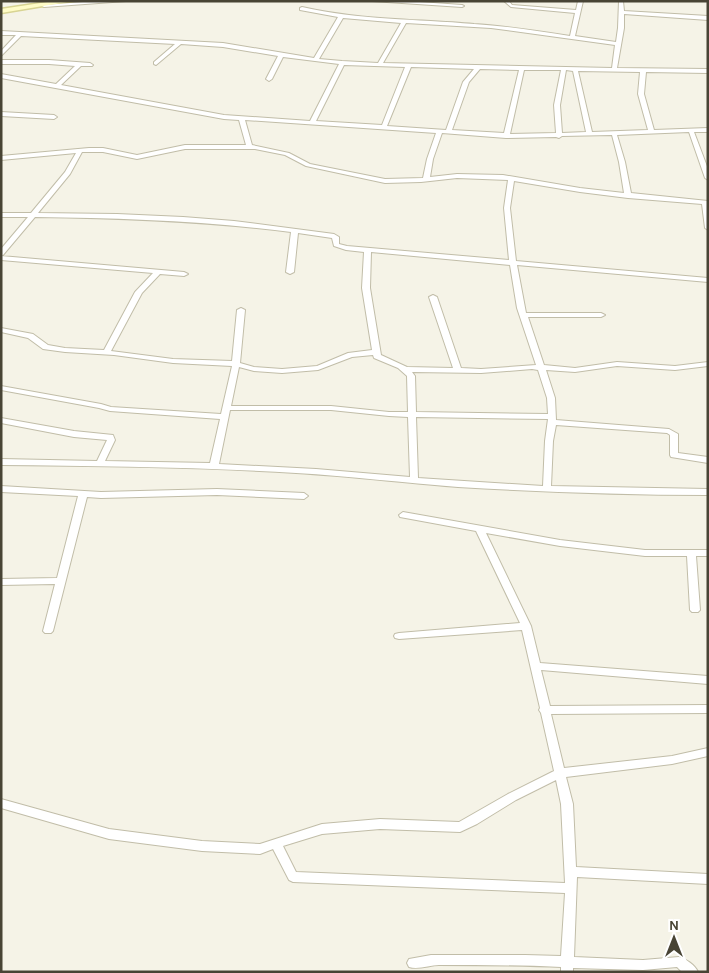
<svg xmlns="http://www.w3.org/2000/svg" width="709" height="973" viewBox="0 0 709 973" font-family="Karla,sans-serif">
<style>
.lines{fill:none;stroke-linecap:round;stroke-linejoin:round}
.street-casing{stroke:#c1bda8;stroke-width:2}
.secondary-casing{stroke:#d8d493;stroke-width:3}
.street{fill:#fff;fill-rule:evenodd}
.secondary{fill:#fffcc6;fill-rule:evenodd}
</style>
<rect width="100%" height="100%" fill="#f5f3e7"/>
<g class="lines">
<g class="street-casing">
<g id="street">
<path d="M96,1H126L44,7L42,6L44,5Z"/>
<path d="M372,1H405L462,5L464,6L462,7Z"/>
<path d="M504,1H509L512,5L576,10L578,1H583L575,36L616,42L618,28L619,1H623L624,11L708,16V20L624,14V28L617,68L708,69V73L646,72L644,94L654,130L708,128V132H694L708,169V180L705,178L689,132L617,135L625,162L631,193L708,201V230L705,228L702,204L628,198L580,192L514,181L510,208L516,261L708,278V282L517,265L526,313H601L605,315L601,317H528L544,365L575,368L617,362L675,366L708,362V366L675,370L617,366L575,372L546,370L555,398L556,420L669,429L678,434V453L708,457V463L671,457L670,455V435L667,433L556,425L553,441L551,486L708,489V495C625,495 541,492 458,487C404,483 350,476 296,473C198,467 100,466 1,465V459L97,461L107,440L74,437L1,423V418L74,431L113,435L115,440L105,461L210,463L220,419L110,411L99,408L1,390V386L101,404L111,407L221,414L232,366L173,363L114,355L65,352L43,349L28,338L1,332V328L33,334L48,345L65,348L104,350L135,292L153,273L1,260V249L28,217H1V213H31L65,172L76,153L1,160V156L89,148H103L137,155L185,145H246L239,120L224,119L1,78V74L56,84L75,66L49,64H1V60H49L90,63L93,65L92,66H81L61,85L224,115L310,121L339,64L283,57L272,79L269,81L266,79L278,56L223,47L181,44L156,65L154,64V62L175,44L21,36L1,56V51L16,35H1V31L223,43L314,58L338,17L300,10V8L302,7C359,20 416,19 474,24C506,26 538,31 570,36L575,13L511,7ZM343,18L401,23L378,63L342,61L319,59ZM406,23L491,28L615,45L612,68L383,63ZM344,65L405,67L382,125L316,121ZM411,67L474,69L463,82L446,130L387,126ZM480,69L519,70L504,133L452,130L469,82ZM524,70H561L554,105L556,133L510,134ZM566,70L573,71L586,132L562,133L560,105ZM578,71L640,72L638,94L648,130L592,132ZM245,120L436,133L427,159L423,178L385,179L310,164L289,153L252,145ZM442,133L506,138L556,137L559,138L562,136L612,135L619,162L624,193L580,188L503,175L457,174L430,177L433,159ZM185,149H255L285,155L306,166L385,183L421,182L457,178L508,180L504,208L509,260L347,246L339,244V237L334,234L234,221L183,217L117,214L38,213L70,174L82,152H103L137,159ZM35,217C122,218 205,221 291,232L286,272L290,274L294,272L298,233L332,238L334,246L346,250L364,252L362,288L372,350L348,353L317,366L282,369L254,367L240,363L245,310L241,308L237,310L232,361L173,359L111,351L142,293L160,274L184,276L188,274L184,272L1,256L3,255ZM371,252L510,265L517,308L536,365L481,369L461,368L437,297L433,295L429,297L453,368L407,367L381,355L370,288ZM373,355L374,358L398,368L407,376L408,412H389L331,406H231L239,367L254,371L282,373L318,370L352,357ZM532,369L538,370L547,398L548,414L416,412L415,376L412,372L481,373ZM230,410H331L389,416L408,417L410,477L316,469L219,464ZM416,417L548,419L545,441L543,486L418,478Z"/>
<path d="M1,112L54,115L57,117L54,119L1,116Z"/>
<path d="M1,486L101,492L217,489L304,493L308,496L304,499L217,495L101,498L87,497L53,631L51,633H45L43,631L55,584L1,585V579L57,578L78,496L1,492Z"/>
<path d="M403,512L560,540L645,550H708V556H696L700,610L698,612H692L690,610L687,556H645L560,546L486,533L531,626L540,663L708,676V684L541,670L550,706L708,705V713L551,714L564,768L672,756L708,748V756L672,764L566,777L573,804L576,867L708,874V884L577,877L574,957L643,960L679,957C686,959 695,965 698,972H682L677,967L643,970L573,968V972H561V967C520,965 480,965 439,965C430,965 418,970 409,967L407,963L409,959L431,955H525L561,956L565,893L293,882L289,880L273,849L260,854L202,851L109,839L1,808V799L109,829L202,841L260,844L322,824L380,819L459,822L508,794L554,771L541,713L539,710L540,708L522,630L399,639L395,638L394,636L395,634L399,633L520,623L476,531L400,517L399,515ZM556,780L561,804L565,883L296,872L283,846L322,834L380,829L460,832L477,824L516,800Z"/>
</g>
</g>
<g class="secondary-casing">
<path id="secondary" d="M54,1H73L1,13V9Z"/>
</g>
<use href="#street" class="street"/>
<use href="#secondary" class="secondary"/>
</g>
<rect width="709" height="973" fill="none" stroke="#484435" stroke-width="5"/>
<g transform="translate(674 938)" stroke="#ffffff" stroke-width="4" paint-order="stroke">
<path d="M0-4L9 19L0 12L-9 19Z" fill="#484435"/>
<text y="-8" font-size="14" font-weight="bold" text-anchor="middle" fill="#484435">N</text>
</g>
</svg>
